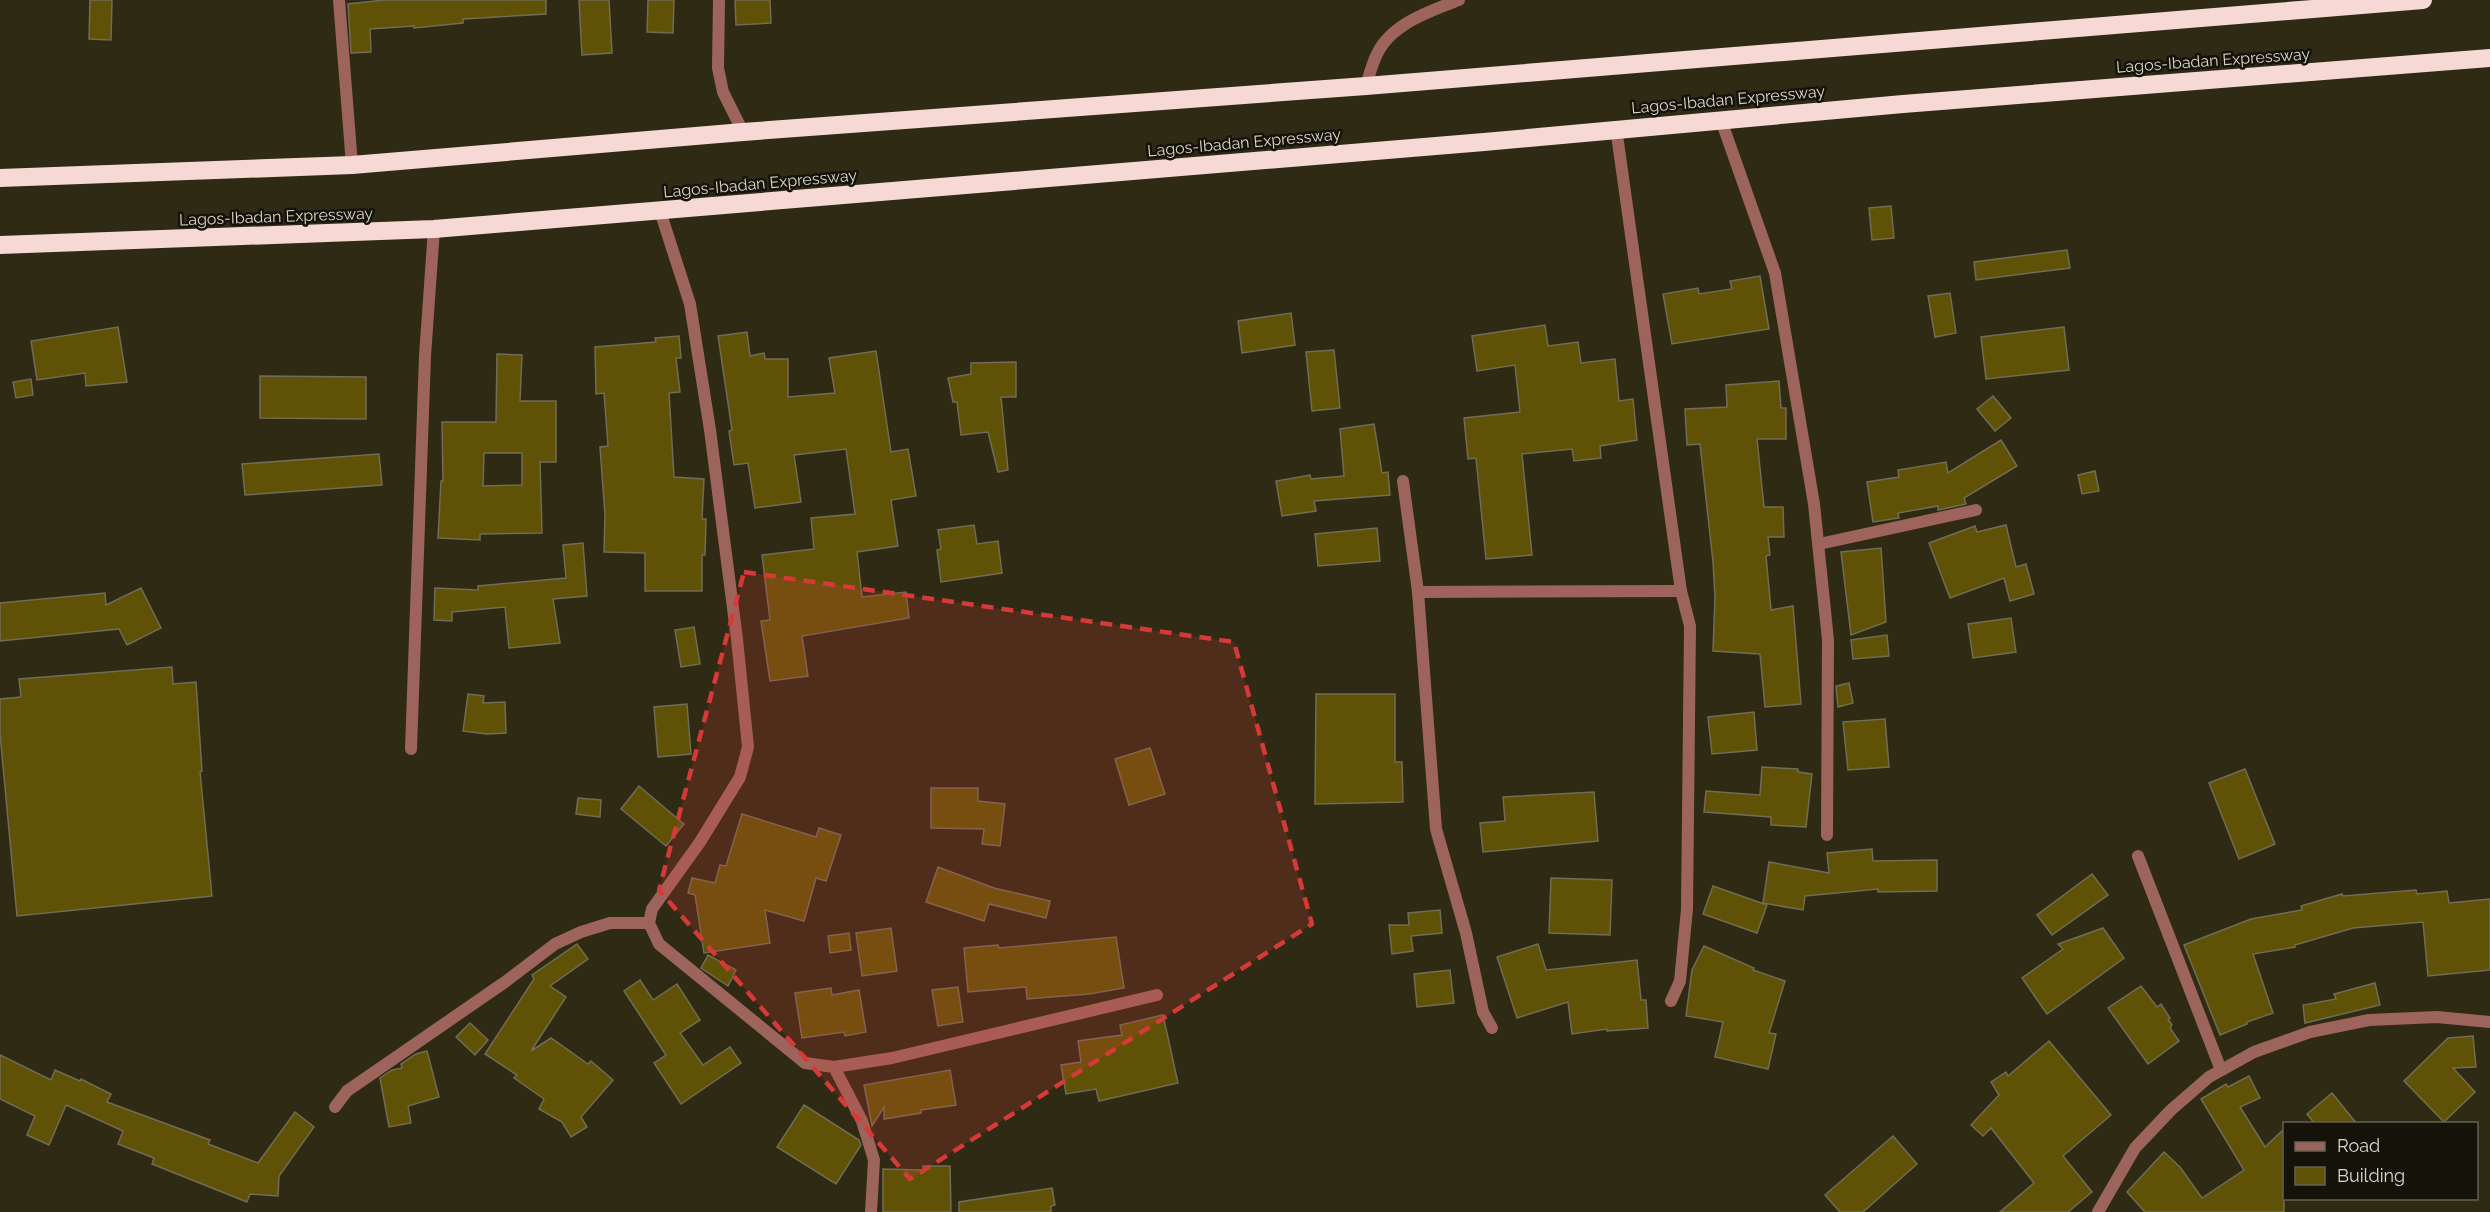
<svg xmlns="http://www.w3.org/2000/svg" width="2490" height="1212" viewBox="0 0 2490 1212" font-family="Raleway,sans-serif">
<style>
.building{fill:#5f5207;stroke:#716c54;stroke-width:1.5;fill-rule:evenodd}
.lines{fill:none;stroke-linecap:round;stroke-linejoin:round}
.minor{stroke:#9d645c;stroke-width:12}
.motorway{stroke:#f6d8d4;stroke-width:18}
.marked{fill:#d63a38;fill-opacity:0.2;stroke:#d63a38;stroke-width:4.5;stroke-dasharray:12 8;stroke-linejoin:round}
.labels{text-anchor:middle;stroke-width:5;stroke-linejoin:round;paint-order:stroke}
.street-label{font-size:16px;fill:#dad7ca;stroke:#151209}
</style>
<rect width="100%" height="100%" fill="#2f2a14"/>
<g class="building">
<path d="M90,0H112L111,40L89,39Z"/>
<path d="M384,0H546V14L463,19V23L414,28V26L370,29L371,52L351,53L348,4Z"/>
<path d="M579,0H609L612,53L582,55Z"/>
<path d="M648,0H674L673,33L647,32Z"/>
<path d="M735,0H770L771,23L736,25Z"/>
<path d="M1891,206L1894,238L1872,240L1869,208Z"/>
<path d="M2067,250L2070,268L1976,280L1974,262Z"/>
<path d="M1760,276L1769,329L1672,344L1663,294L1698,288L1699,294L1732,289L1730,281Z"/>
<path d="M1950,293L1956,333L1935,337L1928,296Z"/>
<path d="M1291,313L1295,345L1242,353L1238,321Z"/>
<path d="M1545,325L1548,346L1578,342L1581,363L1615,359L1619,401L1633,399L1637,440L1600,446L1601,458L1574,461L1572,449L1522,454L1532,555L1486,559L1476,458L1468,459L1464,418L1520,412L1515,365L1477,371L1472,336Z"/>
<path d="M118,327L127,382L86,386L85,373L37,380L31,341Z"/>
<path d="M2064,327L2069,370L1986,379L1981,337Z"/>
<path d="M747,332L750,356L764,353L765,359H788V397L835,393L829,358L876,351L891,452L908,449L916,496L891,500L898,546L857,552L862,597L906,592L909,618L802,636L808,676L770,681L761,621L770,620L762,555L814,549L811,518L855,514L846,449L794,455L801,502L755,508L748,463L734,465L729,431L732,430L718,336Z"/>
<path d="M679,336L681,358H676L680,392L669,393L674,477L704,479L702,519H706L705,555H702V591H645V553L604,552L605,515L600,447L608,446L604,393L596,394L595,347L656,342L655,338Z"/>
<path d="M1334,350L1340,408L1312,411L1306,352Z"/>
<path d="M497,354L522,355L520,401H556V462H540L542,533L480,534V540L438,538L441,481H443L442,422H496ZM484,453H522V485L483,486Z"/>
<path d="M1016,362V397H1001L1008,470L998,472L988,432L961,435L957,402H953L948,378L971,374V363Z"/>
<path d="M260,376L366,377V419L260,418Z"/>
<path d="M31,379L33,395L16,398L13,382Z"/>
<path d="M1779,381L1781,408H1786V439H1757L1764,507H1783L1784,537H1768L1770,555L1766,556L1771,610L1793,606L1801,704L1765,707L1760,654L1713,651L1715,597L1713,562L1700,444L1687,445L1685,409L1727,407L1726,385Z"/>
<path d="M1993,396L2011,418L1995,431L1977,409Z"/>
<path d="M1374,424L1382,473L1388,472L1390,495L1314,501L1316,511L1282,516L1276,481L1310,475L1311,479L1344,476L1340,429Z"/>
<path d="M2001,440L2017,466L1964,498L1966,504L1938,510V506L1898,513L1899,518L1873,522L1867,482L1899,477L1898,470L1946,462L1948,473Z"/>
<path d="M379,454L382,485L245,495L242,464Z"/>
<path d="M2095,471L2099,491L2082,494L2078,475Z"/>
<path d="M974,525L977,544L998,541L1002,573L941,582L937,550L941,549L938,530Z"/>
<path d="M2006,525L2016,567L2026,564L2034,594L2010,601L2004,578L1950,598L1929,543L1975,526L1977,532Z"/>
<path d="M1377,528L1380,561L1318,566L1315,534Z"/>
<path d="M583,543L587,596L553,599L560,643L509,648L505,607L452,612V621L434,620L435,588L478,590V586L566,578L563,545Z"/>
<path d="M1881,548L1886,622L1851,635L1841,552Z"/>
<path d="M141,588L161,628L127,645L119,629L0,641V603L105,593L106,605Z"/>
<path d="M2011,618L2016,652L1973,658L1968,624Z"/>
<path d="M694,627L700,664L681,667L675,630Z"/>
<path d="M1887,635L1889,656L1853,659L1851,640Z"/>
<path d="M172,667L173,684L196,682L202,771L200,772L212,896L17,916L0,734V699L21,697L19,679Z"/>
<path d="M1849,683L1853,703L1838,707L1836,686Z"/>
<path d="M468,694L484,696L483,703L505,702L506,733L487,734L463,731Z"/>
<path d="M1316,694H1395V762H1402L1403,802L1315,804Z"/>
<path d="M687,704L691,754L658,757L654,707Z"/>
<path d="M1754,712L1757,750L1712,754L1708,717Z"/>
<path d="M1885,719L1889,767L1848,770L1843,722Z"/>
<path d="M1150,748L1165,794L1129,805L1115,759Z"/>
<path d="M1762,767L1798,769V772L1812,774L1806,827L1771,825V817L1704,812L1706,791L1760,795Z"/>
<path d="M2245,769L2275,844L2239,859L2209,783Z"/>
<path d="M639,786L684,824L666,846L621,809Z"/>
<path d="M931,788H978V801L1005,804L1000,846L982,844L984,829L931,828Z"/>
<path d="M1594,792L1598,841L1483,852L1480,823L1505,821L1503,797Z"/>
<path d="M578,798L601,800L600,817L576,814Z"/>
<path d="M742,814L816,837L819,828L841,835L826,881L816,878L804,921L765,910L770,943L704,953L695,895L688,893L692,878L715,883L720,865L726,866Z"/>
<path d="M1872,849L1873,861L1937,860V891L1878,892V889L1805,896L1803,910L1763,903L1769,862L1829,873L1827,853Z"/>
<path d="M938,867L994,888L1050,901L1046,918L989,904L984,921L926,902Z"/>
<path d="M2092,874L2108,895L2052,935L2037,915Z"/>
<path d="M1551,878L1612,880L1610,935L1549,933Z"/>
<path d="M1713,886L1767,905L1757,933L1703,914Z"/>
<path d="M2416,890L2417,894L2447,891L2449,903L2490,899V970L2428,976L2423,922L2353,928L2295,945V947L2253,954L2273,1013L2247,1022V1024L2220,1035L2184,945L2251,919L2302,910L2301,906L2342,894L2343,896Z"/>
<path d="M1440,910L1442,933L1411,936L1413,951L1392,954L1389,925H1409L1408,913Z"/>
<path d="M891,928L897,971L862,976L856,933Z"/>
<path d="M2103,928L2124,958L2047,1014L2022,978L2063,949L2058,944Z"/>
<path d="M849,933L851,950L830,953L828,936Z"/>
<path d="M1116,937L1124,988L1089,994L1027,999L1026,987L968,992L964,948L998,945L999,948Z"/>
<path d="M577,944L588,959L550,986L566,997L531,1051L551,1038L588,1064L591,1061L613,1080L581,1117L587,1127L571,1137L562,1122L539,1109L544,1099L514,1078L517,1075L485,1054L534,979L532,975Z"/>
<path d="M1538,944L1546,970L1637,960L1641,1000H1646L1648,1028L1607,1031V1029L1572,1034L1568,1002L1517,1018L1497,957Z"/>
<path d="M1704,946L1754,968L1753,970L1785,981L1769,1033L1776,1034L1768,1069L1715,1057L1723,1022L1686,1016L1692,970Z"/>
<path d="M708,955L736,970L728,986L701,968Z"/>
<path d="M1450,970L1454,1003L1417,1007L1414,974Z"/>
<path d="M640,980L653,1000L677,984L700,1020L680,1033L703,1065L730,1047L741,1063L681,1104L654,1063L666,1055L624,991Z"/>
<path d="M2375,983L2380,1005L2305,1023L2303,1005L2336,999L2334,994Z"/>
<path d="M2141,986L2157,1007L2161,1004L2170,1018L2168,1019L2172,1025L2170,1028L2179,1041L2148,1064L2108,1008Z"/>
<path d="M958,987L963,1022L938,1026L932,990Z"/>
<path d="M831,988L832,995L859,990L866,1032L845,1036L844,1032L802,1038L795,993Z"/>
<path d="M1163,1015L1178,1083L1099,1101L1096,1089L1066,1094L1061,1065L1081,1062L1078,1041L1122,1035L1120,1025Z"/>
<path d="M470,1023L488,1040L475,1055L456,1037Z"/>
<path d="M2473,1036L2476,1067L2453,1068L2475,1092L2444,1122L2404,1081L2448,1038Z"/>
<path d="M2049,1041L2111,1115L2063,1156L2092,1192L2068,1212H2000L2034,1183L1991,1128L1983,1136L1971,1125L1999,1095L1991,1082L2006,1072L2008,1076Z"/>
<path d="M427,1051L439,1097L408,1106L411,1123L389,1127L380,1078L392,1070L402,1068L401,1064L416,1054Z"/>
<path d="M0,1055L51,1080L55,1070L80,1081L81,1079L111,1094L107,1102L210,1140L208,1144L258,1163L295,1112L314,1127L279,1176L278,1196L250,1194L247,1202L152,1164L154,1158L118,1144L123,1131L66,1105L49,1145L27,1135L35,1116L0,1099Z"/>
<path d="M950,1070L956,1105L921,1110V1113L884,1119V1107L872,1126L864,1085Z"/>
<path d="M2249,1076L2260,1098L2240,1107L2265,1147L2284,1129V1212H2145L2127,1192L2164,1152L2180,1167L2202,1198L2244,1170L2201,1099L2226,1084L2228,1087Z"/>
<path d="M2332,1093L2357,1124H2315L2307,1114Z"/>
<path d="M804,1105L859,1140L861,1145L836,1184L777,1147Z"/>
<path d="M1893,1136L1917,1164L1863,1212H1840L1825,1195Z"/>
<path d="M923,1166H950L951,1212H883V1169L923,1170Z"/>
<path d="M1052,1188L1055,1205L1051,1206V1212H959V1202Z"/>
</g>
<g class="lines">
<g class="minor">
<path d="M339,0L352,165"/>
<path d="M719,0L718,68L723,92L743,132"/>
<path d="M1366,86C1369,76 1372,64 1377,54C1391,24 1430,11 1459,0"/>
<path d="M1721,120L1775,273L1814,504L1828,640L1827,835"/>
<path d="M1616,128L1681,591L1690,626L1687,909L1680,981L1671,1001"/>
<path d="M660,211L690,304L710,430L737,639L748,747L740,777L700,842L652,909L649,923L659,944L805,1063L834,1067L892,1058L1157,995"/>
<path d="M1403,481L1418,592L1436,829L1466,933L1483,1012L1492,1028"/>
<path d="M1819,544L1976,510"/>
<path d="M1418,592L1681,591"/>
<path d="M411,749L425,356L434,229"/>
<path d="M2138,856L2221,1070"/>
<path d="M834,1067L862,1121L874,1160L871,1212"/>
<path d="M335,1107L347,1091L505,982L555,944L581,932L610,923H649"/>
<path d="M2098,1212L2135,1148L2171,1110L2209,1077L2254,1052L2310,1032L2369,1020L2437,1017L2490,1022"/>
</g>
<g class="motorway">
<path d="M0,178L352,165L743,132L1366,86L2423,0"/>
<path d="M0,245L434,229L1484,142L1903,104L2490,58"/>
</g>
</g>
<path class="marked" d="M744,572L1234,642L1312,924L910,1179L659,890Z"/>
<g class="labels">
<g class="street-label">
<text transform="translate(2213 60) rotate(-4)" y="6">Lagos-Ibadan Expressway</text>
<text transform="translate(1728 99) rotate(-5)" y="6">Lagos-Ibadan Expressway</text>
<text transform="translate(1244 142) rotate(-5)" y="6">Lagos-Ibadan Expressway</text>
<text transform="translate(760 183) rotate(-5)" y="6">Lagos-Ibadan Expressway</text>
<text transform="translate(276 216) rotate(-2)" y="6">Lagos-Ibadan Expressway</text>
</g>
</g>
<rect x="2283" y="1122" width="195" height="78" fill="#151209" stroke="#646156" stroke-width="1.5"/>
<rect x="2295" y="1142" width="30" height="9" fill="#9d645c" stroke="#646156" stroke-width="1.5"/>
<text x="2337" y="1152" font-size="18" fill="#dad7ca">Road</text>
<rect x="2295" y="1167" width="30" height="18" fill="#5f5207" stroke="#646156" stroke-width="1.5"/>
<text x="2337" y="1182" font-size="18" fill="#dad7ca">Building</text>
</svg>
